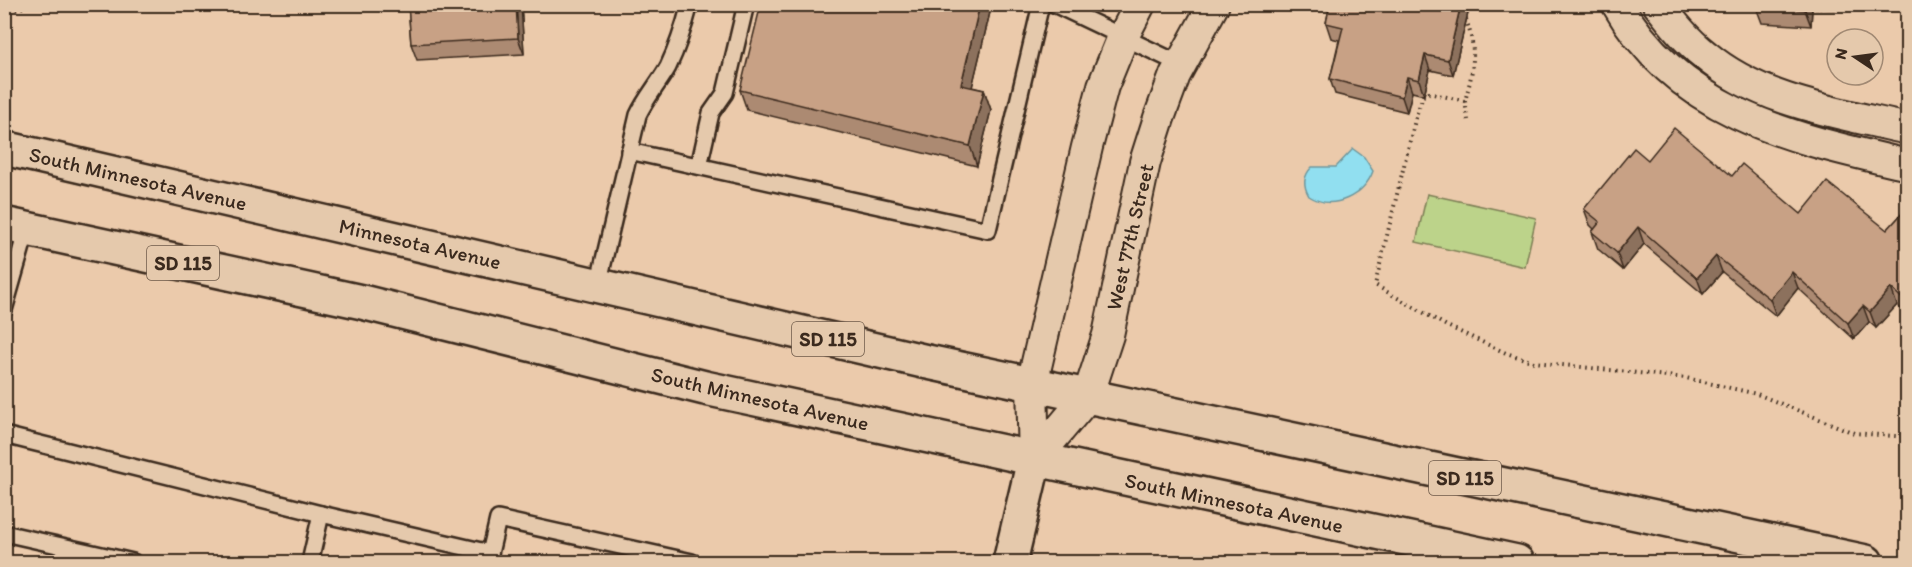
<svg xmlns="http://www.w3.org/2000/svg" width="1912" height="567" viewBox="0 0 1912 567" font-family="Itim,sans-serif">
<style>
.green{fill:#bcd38a;stroke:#7c7e54;stroke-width:1.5}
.water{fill:#91dff0;stroke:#6f979c;stroke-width:1.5}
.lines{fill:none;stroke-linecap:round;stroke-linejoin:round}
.lane-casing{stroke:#3b2a1e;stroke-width:20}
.street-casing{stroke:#3b2a1e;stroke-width:34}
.secondary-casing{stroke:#3b2a1e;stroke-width:38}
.primary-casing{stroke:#3b2a1e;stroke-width:38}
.path{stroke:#3b2a1e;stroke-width:4;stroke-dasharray:1.5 4.5;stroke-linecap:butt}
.lane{stroke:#e5c9ac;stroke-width:15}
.street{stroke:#e5c9ac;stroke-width:30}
.secondary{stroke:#e5c9ac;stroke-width:33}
.primary{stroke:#e5c9ac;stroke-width:33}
.wall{fill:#ac8a72;stroke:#3b2a1e;stroke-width:1.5}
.shaded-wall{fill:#8c715d;stroke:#3b2a1e;stroke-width:1.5}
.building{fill:#c8a185;stroke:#3b2a1e;stroke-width:1.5}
.labels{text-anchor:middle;stroke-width:5;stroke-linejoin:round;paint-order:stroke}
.shield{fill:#e5c9ac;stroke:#6e5a49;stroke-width:1.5}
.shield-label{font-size:20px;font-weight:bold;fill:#3b2a1e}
.street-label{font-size:21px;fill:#3b2a1e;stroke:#e5c9ac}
</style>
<rect width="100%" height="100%" fill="#ebcaab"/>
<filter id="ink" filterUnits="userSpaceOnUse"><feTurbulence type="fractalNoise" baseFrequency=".0167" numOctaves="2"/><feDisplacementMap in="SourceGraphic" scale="12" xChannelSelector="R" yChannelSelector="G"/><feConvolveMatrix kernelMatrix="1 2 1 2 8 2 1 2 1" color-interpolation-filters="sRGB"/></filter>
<g filter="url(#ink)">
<path class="green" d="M1427,194L1536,218L1525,267L1416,242Z"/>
<path class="water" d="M1353,149L1364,157L1373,171C1365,195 1333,212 1309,196C1303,186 1303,176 1312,167H1336Z"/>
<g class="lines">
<g class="lane-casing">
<g id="lane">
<path d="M1054,4L1180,64"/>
<path d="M629,151L988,230L1041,4"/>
<path d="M699,166L711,113L725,93L746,4"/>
<path d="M598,285L638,115C646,98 659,83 668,67C678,46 684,27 690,4"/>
<path d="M4,310L27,229"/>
<path d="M4,435L321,514L310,562"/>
<path d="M321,514L490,553"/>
<path d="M4,533L133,562"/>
<path d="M488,562L498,519L692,562"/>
</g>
</g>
<g class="street-casing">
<g id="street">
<path d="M1617,4C1680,115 1793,138 1908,165"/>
<path d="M1658,4C1672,22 1687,41 1705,55C1760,102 1840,113 1908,129"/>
<path d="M1034,460L1088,396L1108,335L1145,162L1159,118L1175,75L1214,4"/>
<path d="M1034,460L1032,384L1087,147L1103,86L1123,37L1140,4"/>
</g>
</g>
<g class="secondary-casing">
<path id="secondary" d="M1010,562L1034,460"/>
</g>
<g class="primary-casing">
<g id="primary">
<path d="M4,148L923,361L1866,562"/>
<path d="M4,224L362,302L705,388L1517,562"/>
</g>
</g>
<g class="path">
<path d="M4,13L33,4"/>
<path d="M1466,19C1477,51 1474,68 1465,101L1429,93L1423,96L1416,116L1375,285L1447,326L1506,353L1534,362L1686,378L1757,394L1854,433L1908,437"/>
<path d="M1465,101L1468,120"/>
</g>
<use href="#lane" class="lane"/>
<use href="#street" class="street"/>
<use href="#secondary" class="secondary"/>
<use href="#primary" class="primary"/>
</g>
<g class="wall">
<path d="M408,4H521L524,54L417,60L411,44Z"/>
<path d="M1330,4H1482L1468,13L1453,75L1430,70L1424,95L1412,92L1407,112L1335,94L1330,79L1339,40L1331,38L1326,23Z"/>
<path d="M1756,4H1835V9L1812,8L1811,26L1762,23L1756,7Z"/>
<path d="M991,8L972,87L984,90L991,110L977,166L747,110L740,90Z"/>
<path d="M1648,160L1732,176L1801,214L1887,230L1908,207V315L1897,305L1876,328L1869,322L1854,339L1798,288L1776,316L1722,272L1703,294L1644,244L1623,270L1598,249L1592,232L1594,229L1590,225L1584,209Z"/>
</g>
<g class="shaded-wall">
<path d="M516,4H521L524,54L518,38Z"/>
<path d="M980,4H990L991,8L968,104L961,85Z"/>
<path d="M1461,4H1465L1468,13L1453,75L1448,60Z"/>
<path d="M1805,4H1811L1812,8L1811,26L1805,10Z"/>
<path d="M1425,55L1430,70L1424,95L1419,80Z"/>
<path d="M1407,77L1412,92L1407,112L1402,97Z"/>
<path d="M984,90L991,110L977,166L970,146Z"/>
<path d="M1638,227L1644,244L1623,270L1617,253Z"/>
<path d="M1716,256L1722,272L1703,294L1697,278Z"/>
<path d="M1792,272L1798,288L1776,316L1770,299Z"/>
<path d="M1891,288L1897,305L1876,328L1870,312Z"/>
<path d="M1863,306L1869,322L1854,339L1848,323Z"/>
</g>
<g class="building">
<path d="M408,4H516L518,38L411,44Z"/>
<path d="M761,4H980L961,85L984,90L970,146L740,90Z"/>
<path d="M1330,4H1461L1448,60L1425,55L1419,80L1407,77L1402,97L1330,79L1343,27L1326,23Z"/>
<path d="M1756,4H1805V10L1756,7Z"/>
<path d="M1674,128L1732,176L1742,164L1801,214L1827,182L1887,230L1908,207V304L1891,288L1870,312L1863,306L1848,323L1792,272L1770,299L1716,256L1697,278L1638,227L1617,253L1592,232L1600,222L1584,209L1634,148L1648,160Z"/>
</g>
</g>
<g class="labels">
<g class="shield">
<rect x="147" y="246" width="72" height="34" rx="4.5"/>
<rect x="792" y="322" width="72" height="34" rx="4.5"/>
<rect x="1429" y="461" width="72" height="34" rx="4.5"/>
</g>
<g class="shield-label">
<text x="183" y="270">SD 115</text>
<text x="828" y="346">SD 115</text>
<text x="1465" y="485">SD 115</text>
</g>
<g class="street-label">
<text transform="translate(138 179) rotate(13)" y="7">South Minnesota Avenue</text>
<text transform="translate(1130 237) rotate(-77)" y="7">West 77th Street</text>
<text transform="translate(420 244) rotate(13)" y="7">Minnesota Avenue</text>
<text transform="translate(760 399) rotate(13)" y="7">South Minnesota Avenue</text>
<text transform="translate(1234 503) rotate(12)" y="7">South Minnesota Avenue</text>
</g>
</g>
<rect width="1912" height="567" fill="none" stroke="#e5c9ac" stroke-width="24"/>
<rect x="12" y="12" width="1888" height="543" fill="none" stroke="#3b2a1e" stroke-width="2" filter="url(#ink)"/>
<g transform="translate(1855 57) rotate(283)"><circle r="28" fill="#e5c9ac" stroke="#a18973" stroke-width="1.5"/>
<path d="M0-4.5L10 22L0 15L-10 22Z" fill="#3b2a1e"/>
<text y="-9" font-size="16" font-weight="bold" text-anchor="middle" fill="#3b2a1e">N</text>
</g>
</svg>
